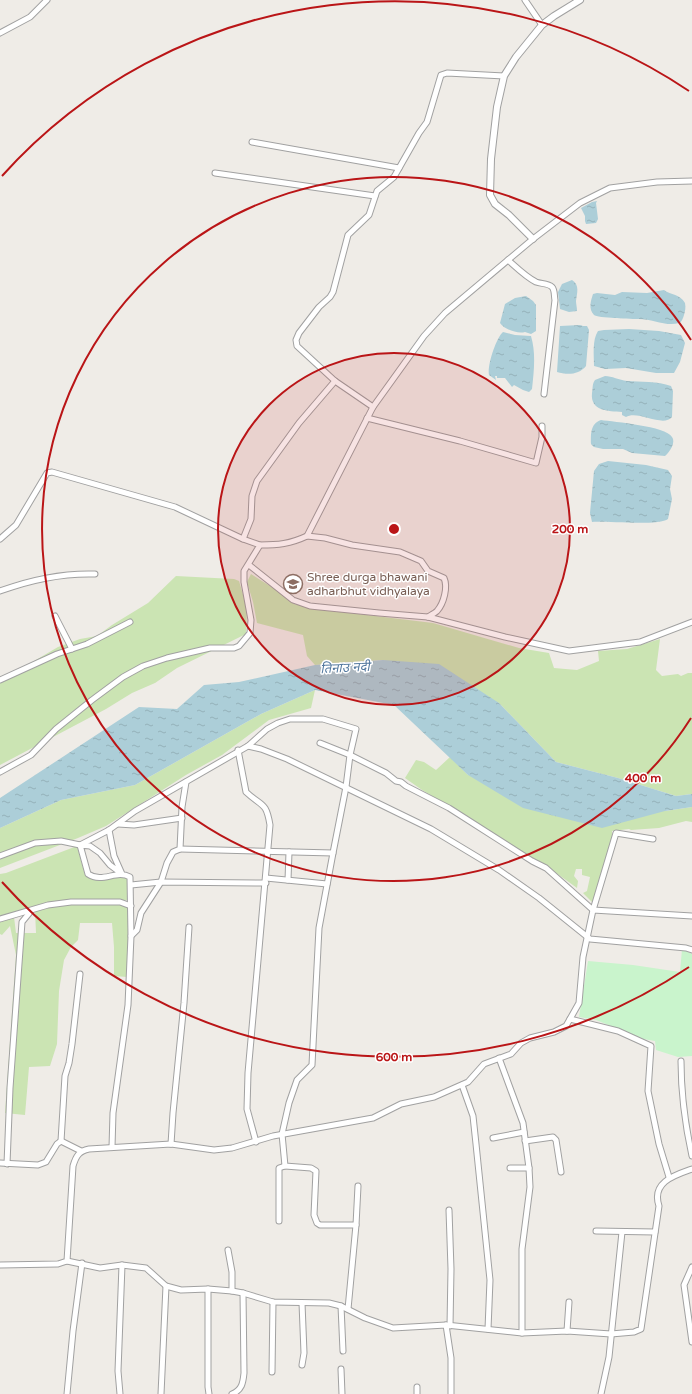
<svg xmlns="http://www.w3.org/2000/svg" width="692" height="1394" viewBox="0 0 692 1394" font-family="'Varela Round','Noto Sans Devanagari',sans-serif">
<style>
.grass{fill:#cbe4b3}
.park{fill:#c9f4cc}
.water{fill:url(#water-ripples)}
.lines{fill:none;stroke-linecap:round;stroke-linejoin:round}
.minor-casing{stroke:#a1a1a1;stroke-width:7}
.tertiary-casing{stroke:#a1a1a1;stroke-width:8}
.minor{stroke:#fff;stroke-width:5}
.tertiary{stroke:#fff;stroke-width:6}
.ring{fill:none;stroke:#ba1517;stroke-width:2}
.labels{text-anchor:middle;stroke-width:3;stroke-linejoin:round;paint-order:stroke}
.education-label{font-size:12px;fill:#785e54;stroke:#fff;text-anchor:start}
.water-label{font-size:13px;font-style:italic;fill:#53799f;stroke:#fff}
.centre{fill:#ba1517;stroke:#fff;stroke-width:2}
.ring-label{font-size:12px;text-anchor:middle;font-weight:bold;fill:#ba1517;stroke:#fff;stroke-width:3;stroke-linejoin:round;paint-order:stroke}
</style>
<defs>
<pattern id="water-ripples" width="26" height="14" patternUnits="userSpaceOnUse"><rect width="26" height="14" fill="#acced8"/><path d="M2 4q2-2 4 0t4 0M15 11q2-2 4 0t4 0" fill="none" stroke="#94b1b9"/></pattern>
</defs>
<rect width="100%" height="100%" fill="#efece7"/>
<g class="grass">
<path d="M251,574L278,591L294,604L326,610L433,623L519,648L549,653L554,668L577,670L599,661L598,651L627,649L660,639L656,670L662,676L678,674L681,676L688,673H692V794L676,796L618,778L556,762L499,703L383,660L315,665L307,656L303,635L257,623L253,602L247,582Z"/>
<path d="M176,576L234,579L239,581L247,608L246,634L177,668L155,683L132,693L106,709L0,765V677L29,664L58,647L80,639L97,636L112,625L148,603Z"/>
<path d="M315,690L311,708L269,720L222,755L186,775L106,826L78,838L0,868V828L61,800L135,785L261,714Z"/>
<path d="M450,757L468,775L665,811L692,807V822L686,821L659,828L631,830L629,829L612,831V838L593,903L583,893L587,891L590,877L582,875V869H576L574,876L578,881L577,888L552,870L523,855L478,823L422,790L405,778L416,760L424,762L436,770Z"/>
<path d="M77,846L85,875L94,880L128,877V900L44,905L28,907L18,912L0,916V874L6,873Z"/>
<path d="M72,904H121L129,907L130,923L127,977L114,976V947L112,923H80L78,940L71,947L64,960L59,991L57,1044L50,1066L29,1067L25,1115L5,1113L16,955L10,926L2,935L0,934V922L14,917L16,933H36L35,911L52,907Z"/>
</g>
<path class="park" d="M682,949L692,954V1056L678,1057L656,1050L655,1041L643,1039L596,1020L579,1017L588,961L633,965L680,972Z"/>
<g class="water">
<path d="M597,201L596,203L598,219L596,223L586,224L585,221V216L581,208L592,202Z"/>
<path d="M572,280C580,285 577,293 576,301C576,304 577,307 577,311L569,312L560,309L558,292L562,284Z"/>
<path d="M664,290C671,295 680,294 685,303C686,308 685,311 684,315C683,318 682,322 679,323C667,327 652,319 639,319C633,319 597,318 594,315C588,309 591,300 593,294L597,293L615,295L622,292L647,293Z"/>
<path d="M526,296L533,301L536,305V331L531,334L525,332C518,334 505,330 500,323L505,304L515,298Z"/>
<path d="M580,325L583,326H587L589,330L586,366C579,375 567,375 557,372L560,326Z"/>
<path d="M629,329L659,331L681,335L685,343L680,362L674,373H656L626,368L605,369L594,366C594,355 592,340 598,331L604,330Z"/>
<path d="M503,332L515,335L531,336C536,353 534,371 532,389L529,392L523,390L514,385L512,387L505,378H497V376H495L496,380L489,375C487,366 496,338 503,332Z"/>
<path d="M605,376C612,376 619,380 627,381C640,382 658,381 671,386L673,391L672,417C663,428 638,410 626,417L622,415V412C608,411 590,411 592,393C593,388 592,384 595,380Z"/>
<path d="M601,420C614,422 666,426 672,437C676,442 670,452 665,456L632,453L623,449H603L594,447L591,444C591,434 590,424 601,420Z"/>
<path d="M608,461L646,465L668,470L672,476L670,489L672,499L668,519C660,526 606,521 592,522L590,513L594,471L599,464Z"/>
<path d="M383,660L439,664L499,703L556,762L618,778L676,796L692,794V807L665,811L602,828L523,808L468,775L394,705L315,690L261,714L135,785L61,800L0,828V798L139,707L177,709L204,685L239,682L315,665Z"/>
</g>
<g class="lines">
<g class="minor-casing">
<g id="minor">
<path d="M525,0L542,25"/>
<path d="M0,33L30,17L47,0"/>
<path d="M252,142L399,168"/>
<path d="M215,173L375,196"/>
<path d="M508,260C517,268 526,277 536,282C541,284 548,283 552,287C555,290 554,296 555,300L544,394"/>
<path d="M373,407L335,381L297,346L296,340L299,333L319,307L330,297L333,292L348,235L369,215L377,191L394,177L419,133L427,122L441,75L447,73L504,76"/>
<path d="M367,418L460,441L536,463L542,437V426"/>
<path d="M307,536L325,538L352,545L400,552L421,561L428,571L444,578C448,587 444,603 437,611C435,613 431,615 428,617"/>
<path d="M0,539L16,525L47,473L52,472L175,507L243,539L260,545L244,571V582L251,620L250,633L239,646L234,648H210L167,658L143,666L123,677L92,700L56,729L31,755L0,772"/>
<path d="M243,539L251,519L252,496L257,481L299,423L335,381"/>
<path d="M260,545C278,545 290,544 307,536L373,407L424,336L445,313L533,239L580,203L610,188L657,182L692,181"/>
<path d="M249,565L293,600L310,606L379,613L428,617L505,637L569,651L640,642L692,622"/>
<path d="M0,591C30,580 63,573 95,574"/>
<path d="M55,616L72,649"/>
<path d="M0,680L57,654L87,644L130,622"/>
<path d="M320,743L350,755L386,773L396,781L401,782L406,786L449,808L532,861L546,868L593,910L616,833L653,839"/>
<path d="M248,746L261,749L287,759L431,829L499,870L539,898L590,939L686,948L692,950"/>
<path d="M238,750L246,792C262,807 266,801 270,825L248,1073L247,1109L256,1142"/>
<path d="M118,824L134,825L182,818"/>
<path d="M109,830L114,856L122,874L110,865L100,853L90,846L80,845L88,874C103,884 116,869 130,877L131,936"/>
<path d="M180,849L333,853"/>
<path d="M0,856L35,843L61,841L80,845L109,830L135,811L248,746L267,729L278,723L290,719H323L356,729L350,755L346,787L333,853L319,928L312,1065L297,1080L289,1103L282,1134L285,1166L311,1168L316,1171L314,1215L317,1223L320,1225H356L348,1309"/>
<path d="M266,878L327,884"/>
<path d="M288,880L289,852"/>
<path d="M131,885L161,882L266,883"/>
<path d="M0,919L48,905L71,902H120L131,906"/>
<path d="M570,1019L618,1031L651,1046L648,1091L659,1144L669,1177"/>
<path d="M499,1058L523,1123L529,1168L530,1187L522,1249V1333"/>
<path d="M681,1061C681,1094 685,1124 692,1156"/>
<path d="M462,1085L473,1116L476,1144L490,1280L488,1329"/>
<path d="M493,1138L524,1132"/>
<path d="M61,1141L65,1076L69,1063L72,1044L80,974"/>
<path d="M525,1141L553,1137L556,1140L561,1172"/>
<path d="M171,1144L173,1113L184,1003L189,927"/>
<path d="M112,1147L113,1113L128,1005L131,936L137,930L141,913L161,882L167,863L173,852L180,849L182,807L186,782"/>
<path d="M0,1163L38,1165L46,1162L57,1144L61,1141L81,1151"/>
<path d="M7,1164L10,1088L22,922L31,911"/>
<path d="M510,1168H529"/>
<path d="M449,1210L451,1269L450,1326"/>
<path d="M279,1221V1168L285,1166"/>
<path d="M356,1225L358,1186"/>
<path d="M596,1231L655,1232"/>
<path d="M228,1250L232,1272V1291"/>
<path d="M67,1261L100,1268L122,1265L146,1268L166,1286L181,1290L208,1289L232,1291L243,1293L273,1302L329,1303L341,1306L365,1318L393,1328L446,1325L522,1333L567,1331L611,1334L634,1332L641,1329L659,1206C651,1182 675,1175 692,1169"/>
<path d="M0,1265L58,1264L67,1261L73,1166C76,1156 79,1151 89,1149L171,1144L214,1150L232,1148L273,1136L373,1118L401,1104L434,1097L468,1082L484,1064L511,1054L521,1043L530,1038L554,1032L566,1026L579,1003L583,957L593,910L692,916"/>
<path d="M692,1267L684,1285L692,1342"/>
<path d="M208,1289V1387L209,1394"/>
<path d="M341,1306L343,1351"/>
<path d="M446,1325L451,1358V1394"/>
<path d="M567,1331L569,1302"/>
<path d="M302,1365L304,1353L302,1303"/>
<path d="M341,1369L342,1394"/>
<path d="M272,1372L273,1302"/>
<path d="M67,1394L73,1331L82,1263"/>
<path d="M120,1394L118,1371L122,1265"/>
<path d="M161,1394L166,1286"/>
<path d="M232,1394C242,1390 243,1383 244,1373L243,1293"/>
<path d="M417,1394V1387"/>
<path d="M601,1394L609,1357L622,1232"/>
</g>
</g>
<g class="tertiary-casing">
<path id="tertiary" d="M533,239L509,215L495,204L490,195L491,159L497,107L504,76L516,57L542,25L554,16L580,0"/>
</g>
<use href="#minor" class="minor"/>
<use href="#tertiary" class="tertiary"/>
</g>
<circle cx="394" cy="529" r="176" fill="#ba1517" fill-opacity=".12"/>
<g class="ring">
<circle cx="394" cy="529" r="176"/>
<path d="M691 718A352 352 0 1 1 691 340"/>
<path d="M689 967A528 528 0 0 1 2 882M2 176A528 528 0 0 1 689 91"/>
</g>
<defs>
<g id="school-ring" transform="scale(1)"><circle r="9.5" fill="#fff" stroke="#8d6e63" stroke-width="1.5"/><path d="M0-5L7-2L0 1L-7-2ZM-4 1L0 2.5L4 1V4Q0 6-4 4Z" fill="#8d6e63"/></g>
</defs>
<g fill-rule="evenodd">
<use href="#school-ring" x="293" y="584"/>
</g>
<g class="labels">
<g class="education-label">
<text x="307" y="581">Shree durga bhawani<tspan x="307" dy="14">adharbhut vidhyalaya</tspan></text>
</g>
<g class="water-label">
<text transform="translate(345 667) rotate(-3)" y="5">तिनाउ नदी</text>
</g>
</g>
<circle cx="394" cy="529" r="6" class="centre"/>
<g class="ring-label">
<text x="570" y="533">200 m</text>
<text x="643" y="782">400 m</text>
<text x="394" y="1061">600 m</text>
</g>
</svg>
